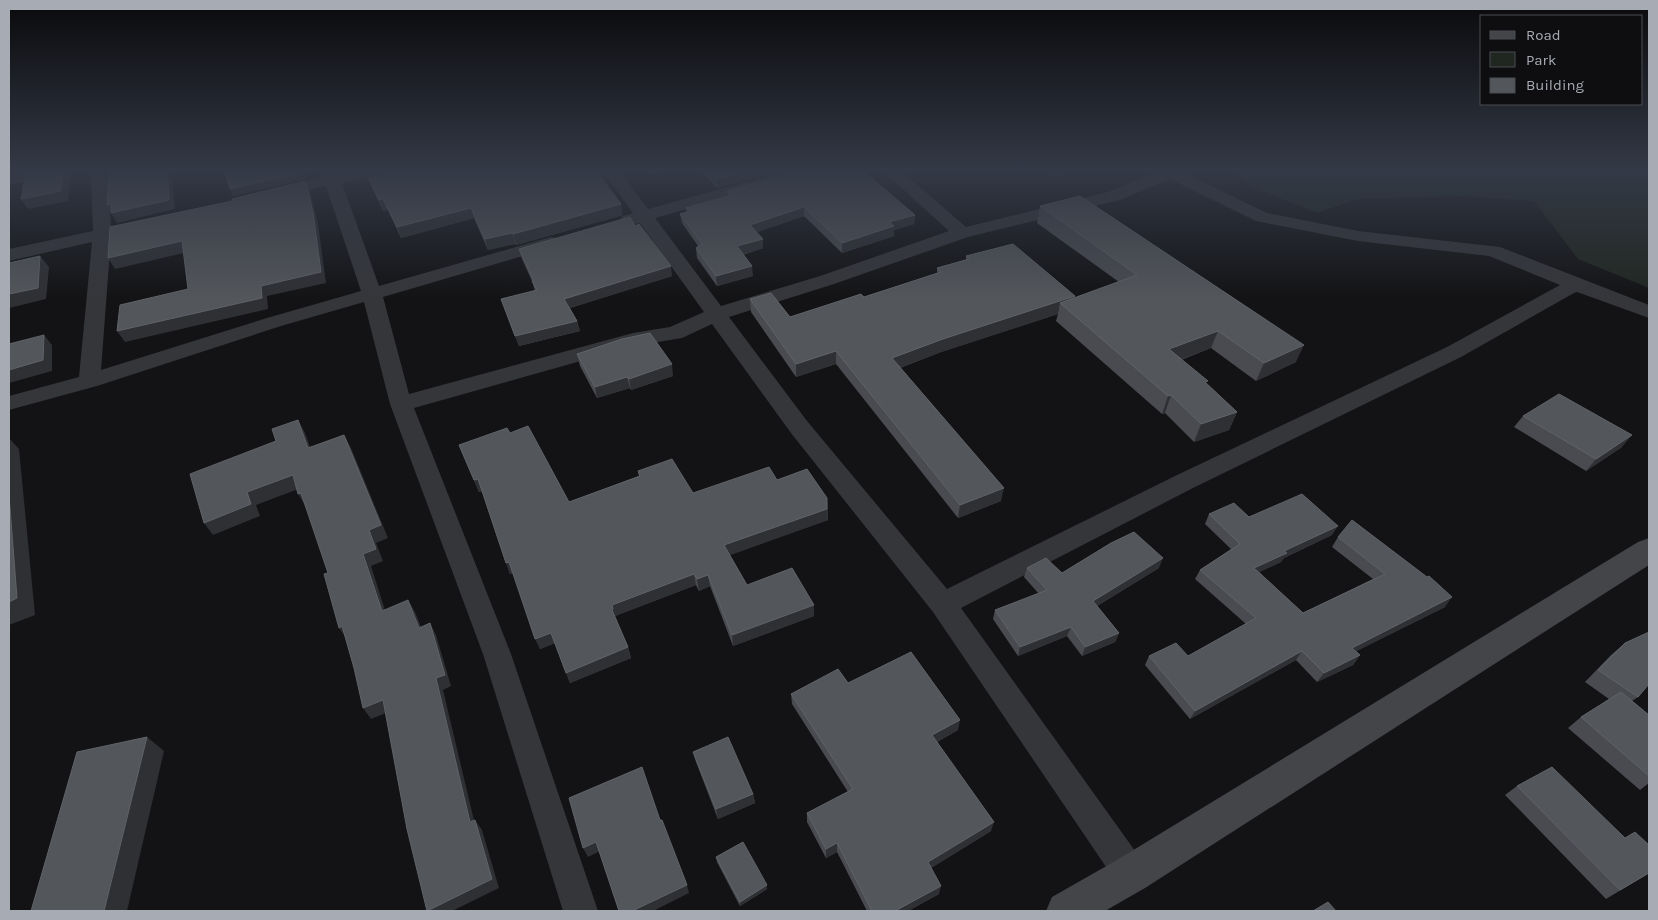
<svg xmlns="http://www.w3.org/2000/svg" width="1658" height="920" viewBox="0 0 1658 920" font-family="Karla,sans-serif">
<style>
.green{fill:#202720}
.lines{fill:none;stroke-linecap:round;stroke-linejoin:round}
.minor{fill:#35363a;fill-rule:evenodd}
.secondary{fill:#434549;fill-rule:evenodd}
.wall{fill:#494b50}
.shaded-wall{fill:#2f3034}
.building{fill:#53565a;stroke:#606368}
</style>
<rect width="100%" height="100%" fill="#131315"/>
<path class="green" d="M1234,170H1649V288L1578,259L1534,201L1462,196L1358,199L1317,213L1252,187Z"/>
<g class="lines">
<g class="minor">
<path d="M31,170H62L60,174L9,185V175Z"/>
<path d="M91,170H107L111,226L141,220L147,221L150,225L147,229L111,237L101,370L267,318L361,291L326,186L276,198L270,197L267,193L270,189L323,177L321,170H337L338,173L352,170H382L380,174L342,183L379,286L551,237L557,238L560,242L557,246L383,297L409,394L633,333L670,327L704,312L640,223L629,225L623,224L620,220L623,216L633,213L602,170H619L648,209L789,170H816L814,174L655,218L721,306L820,276L949,231L882,170H900L966,227L1108,192L1157,172L1156,170H1178L1267,213L1358,231L1500,247L1649,305V318L1577,292L1574,293L1461,357L1193,488L961,608L1143,862L1148,874L1143,886L1131,891L1119,886L933,612L791,433L712,324L682,338L634,346L414,408L511,654L598,911H563L483,654L390,404L364,302L281,326L97,386L9,410V396L79,377L92,242L9,261V249L93,231ZM1170,179L1256,221L1358,241L1489,256L1560,285L1447,347L1175,476L947,589L807,421L729,317L834,284L968,237L1120,200Z"/>
</g>
<path class="secondary" d="M1649,538V565L1145,888L1105,911H1046L1052,897L1117,860L1638,542Z"/>
</g>
<g class="wall">
<path d="M647,170H668L653,175Z"/>
<path d="M700,170H781L717,188Z"/>
<path d="M1043,170H1074L1053,177Z"/>
<path d="M368,178L623,215L516,245L515,244L488,250L474,218L401,238L388,210L383,211Z"/>
<path d="M727,191L915,215L914,224L894,230V236L842,253L804,216L757,232L763,248L743,255L753,276L717,286L697,258L696,248L698,246L682,223L680,214L687,212L686,208L728,197Z"/>
<path d="M1040,206L1296,362L1256,381L1211,348L1181,360L1237,412L1229,430L1194,442L1165,413L1162,414L1056,321L1058,314L941,352L900,368L1001,501L958,518L836,364L796,377L751,312L750,299L790,317L864,297L937,273V268L966,260V256L1075,296V298L1119,282L1037,223Z"/>
<path d="M635,226L672,276L570,308L577,321L580,331L519,346L501,299L535,291L532,281L522,259L519,249Z"/>
<path d="M577,354L673,376L631,390L630,388L597,398L580,366Z"/>
<path d="M1523,416L1622,447L1586,471L1514,427Z"/>
<path d="M510,433L569,502L639,476L638,471L693,493L777,480L827,498L828,520L729,555L747,585L814,616L733,646L710,586L699,591L696,585L615,616L616,620L628,647L631,658L570,683L555,643L540,649L513,573L510,574L482,491L479,492L459,445Z"/>
<path d="M1209,514L1249,517L1332,535L1284,558L1281,562L1259,572L1303,613L1373,579L1332,547L1338,537L1445,607L1356,651L1360,655L1353,665L1317,682L1296,660L1190,719L1145,665L1149,656H1188L1246,624L1195,579L1200,570L1231,549L1205,524Z"/>
<path d="M1027,568L1062,573L1159,568L1097,606L1119,633L1115,642L1082,656L1067,636L1018,656L993,619L995,610L1039,594L1024,577Z"/>
<path d="M1625,643L1638,697L1632,701L1649,715V783L1640,790L1568,728L1581,717L1609,699L1585,682L1611,655Z"/>
<path d="M848,683L958,730L937,742L991,831L931,868L939,894L908,911H867L837,852L826,858L807,822V813L848,792L792,704L791,694Z"/>
<path d="M693,752L753,794L755,803L718,819L696,762Z"/>
<path d="M1517,786L1625,838L1649,873L1606,899L1505,795Z"/>
<path d="M716,857L767,885V889L740,906L717,862Z"/>
</g>
<g class="shaded-wall">
<path d="M63,170H71L68,201L28,209L21,199Z"/>
<path d="M147,170H151L152,182L147,173Z"/>
<path d="M167,170L172,178L175,209L117,223L111,213H112L107,205Z"/>
<path d="M304,170H306L307,179L233,196L230,189Z"/>
<path d="M652,170H668L653,175Z"/>
<path d="M748,170H781L717,188L716,179Z"/>
<path d="M1060,170H1074L1053,177L1054,172Z"/>
<path d="M306,181L310,192L318,224L326,283L267,296L268,309L125,342L117,331L261,286Z"/>
<path d="M383,199L388,210L383,211L379,200Z"/>
<path d="M621,204L623,215L516,245L513,234Z"/>
<path d="M804,207V216L750,235V225Z"/>
<path d="M471,208L474,218L401,238L397,227Z"/>
<path d="M915,215L914,224L894,230V236L842,253V243L889,222Z"/>
<path d="M512,233L515,244L488,250L485,239Z"/>
<path d="M763,239V248L738,256L737,246Z"/>
<path d="M182,241L188,252L115,269L108,258Z"/>
<path d="M40,256L49,267L46,299L9,308V294Z"/>
<path d="M671,266L672,276L567,309L564,299Z"/>
<path d="M752,266L753,276L717,286L716,276Z"/>
<path d="M1075,296L1072,309L1060,303L1058,314L941,352L891,371L892,358L943,339Z"/>
<path d="M577,321L580,331L519,346L515,336Z"/>
<path d="M1218,331L1211,348L1163,366L1169,349Z"/>
<path d="M44,335L52,345V371L9,383V370Z"/>
<path d="M1304,345L1296,362L1256,381L1264,363Z"/>
<path d="M836,351V364L796,377V364Z"/>
<path d="M672,364L673,376L631,390L629,379Z"/>
<path d="M627,377L630,388L597,398L595,387Z"/>
<path d="M1171,395L1165,413L1162,414L1168,396Z"/>
<path d="M1237,412L1229,430L1194,442L1201,424Z"/>
<path d="M298,420L305,433L315,461L308,448Z"/>
<path d="M344,435L351,448L388,538L376,543L383,561L371,566L389,623L382,611L363,554L369,530Z"/>
<path d="M1632,435L1622,447L1586,471L1596,459Z"/>
<path d="M9,438L19,449L35,615L9,625Z"/>
<path d="M293,475L301,488L256,505L260,516L213,535L204,523L247,492Z"/>
<path d="M478,479L482,491L479,492L474,480Z"/>
<path d="M1004,488L1001,501L958,518L960,505Z"/>
<path d="M301,493L306,507L298,494Z"/>
<path d="M827,509L828,520L725,557L724,545Z"/>
<path d="M1338,526L1332,535L1284,558L1281,562L1249,577L1254,568L1284,551Z"/>
<path d="M1163,558L1159,568L1090,610L1093,601Z"/>
<path d="M509,562L513,573L510,574L506,563Z"/>
<path d="M694,574L696,585L615,616L617,620L615,621L612,610V605Z"/>
<path d="M708,575L710,586L699,591L697,579Z"/>
<path d="M1452,597L1445,607L1345,657L1352,648Z"/>
<path d="M408,600L415,612L426,639L419,628Z"/>
<path d="M814,605V616L733,646L732,635Z"/>
<path d="M430,623L436,635L451,686L443,690L477,833L470,822L436,678Z"/>
<path d="M342,626L347,639L339,628Z"/>
<path d="M1071,627L1067,636L1018,656L1020,647Z"/>
<path d="M551,633L555,643L540,649L535,639Z"/>
<path d="M1119,633L1115,642L1082,656L1085,647Z"/>
<path d="M628,647L631,658L570,683L566,673Z"/>
<path d="M1302,651L1296,660L1190,719L1195,711Z"/>
<path d="M1360,655L1353,665L1317,682L1324,673Z"/>
<path d="M383,700L391,711L371,719L363,708Z"/>
<path d="M960,720L958,730L931,745L932,735Z"/>
<path d="M147,737L164,751L127,911H104Z"/>
<path d="M753,794L755,803L718,819L716,809Z"/>
<path d="M475,820L482,830L499,888L452,911H427Z"/>
<path d="M994,822L991,831L926,871L928,862Z"/>
<path d="M596,842L600,851L588,857L583,848Z"/>
<path d="M837,843V852L826,858V849Z"/>
<path d="M687,885L689,893L653,911H632Z"/>
<path d="M767,885V889L740,906V902Z"/>
<path d="M941,886L939,894L908,911H895Z"/>
</g>
<g class="building">
<path d="M34,170H63L61,191L21,199L26,172Z"/>
<path d="M109,170H147V173L160,170H167L169,200L111,213V204L107,205Z"/>
<path d="M224,170H304V172L230,189Z"/>
<path d="M401,170H596L621,204L513,234L512,233L485,239L471,208L397,227L383,199L379,200L368,178Z"/>
<path d="M708,170H748L716,179Z"/>
<path d="M801,170H862L915,215L889,222L894,226L842,243L804,207L750,225L763,239L737,246L752,266L716,276L696,248L702,244L680,214L689,211L686,208L732,195L727,191Z"/>
<path d="M306,181L313,213L321,272L261,286L262,298L117,331L120,305L188,289L182,241L108,258L110,227L232,201V199Z"/>
<path d="M1080,196L1304,345L1264,363L1218,331L1169,349L1208,381L1205,382L1237,412L1201,424L1171,395L1168,396L1060,303L1137,275L1040,206Z"/>
<path d="M630,217L635,226L639,224L671,266L564,299L577,321L515,336L501,299L537,290L532,281H534L519,249Z"/>
<path d="M1013,244L1075,296L943,339L892,358L1004,488L960,505L836,351L796,364L750,299L771,293L790,317L861,294L864,297L941,272L937,268L969,259L966,256Z"/>
<path d="M40,256L38,288L9,294V263Z"/>
<path d="M650,333L672,364L629,379L627,377L595,387L577,354L622,339Z"/>
<path d="M44,335L43,360L9,370V344Z"/>
<path d="M1559,394L1632,435L1596,459L1523,416Z"/>
<path d="M298,420L308,448L344,435L381,525L369,530L376,549L363,554L382,611L408,600L419,628L430,623L445,675L436,678L470,822L475,820L492,879L427,911L407,829L383,700L363,708L354,668L342,626L339,628L324,574L328,573L301,493L298,494L293,475L247,492L251,504L204,523L190,474L276,441L272,429Z"/>
<path d="M528,426L569,502L640,476L638,471L672,459L693,493L769,467L777,480L807,469L827,498V509L724,545L747,585L792,568L814,605L732,635L708,575L697,579L694,574L612,605L613,609L612,610L628,647L566,673L551,633L535,639L509,562L506,563L478,479L474,480L459,445L507,428L510,433Z"/>
<path d="M1302,494L1338,526L1284,551L1287,553L1254,568L1303,613L1385,574L1338,537L1352,520L1427,577L1429,576L1452,597L1352,648L1360,655L1324,673L1302,651L1195,711L1149,656L1176,643L1188,656L1256,618L1200,570L1240,544L1209,514L1234,503L1249,517Z"/>
<path d="M9,495L17,598L9,602Z"/>
<path d="M1134,532L1163,558L1093,601L1119,633L1085,647L1071,627L1020,647L995,610L1047,590L1027,568L1046,558L1062,573L1111,543Z"/>
<path d="M1649,632V684L1638,697L1598,670L1625,643Z"/>
<path d="M911,652L960,720L932,735L994,822L928,862L941,886L895,911H872L837,843L826,849L807,813L853,789L791,694L838,669L848,683Z"/>
<path d="M1621,692L1649,715V776L1581,717Z"/>
<path d="M147,737L104,911H31L77,752Z"/>
<path d="M728,737L753,794L716,809L693,752Z"/>
<path d="M642,767L660,820H662L687,885L632,911H619L596,842L583,848L569,798Z"/>
<path d="M1552,767L1625,838L1635,832L1649,845V873L1620,890L1517,786Z"/>
<path d="M743,842L767,885L740,902L716,857Z"/>
<path d="M1328,902L1336,911H1313Z"/>
</g>
<linearGradient id="sky" x2="0" y2="1"><stop stop-color="#0a0a0c"/><stop offset="0.57" stop-color="#333946"/><stop offset="1" stop-color="#333946" stop-opacity="0"/></linearGradient>
<rect width="1658" height="299" fill="url(#sky)"/>
<rect width="1658" height="920" fill="none" stroke="#a6abb4" stroke-width="20"/>
<rect x="1480" y="15" width="162" height="90" fill="#0e0e10" stroke="#4b4d52"/>
<rect x="1490" y="31" width="25" height="8" fill="#434549" stroke="#4b4d52"/>
<text x="1526" y="40" font-size="15" fill="#a6abb4">Road</text>
<rect x="1490" y="52" width="25" height="15" fill="#202720" stroke="#4b4d52"/>
<text x="1526" y="65" font-size="15" fill="#a6abb4">Park</text>
<rect x="1490" y="78" width="25" height="15" fill="#53565a" stroke="#4b4d52"/>
<text x="1526" y="90" font-size="15" fill="#a6abb4">Building</text>
</svg>
